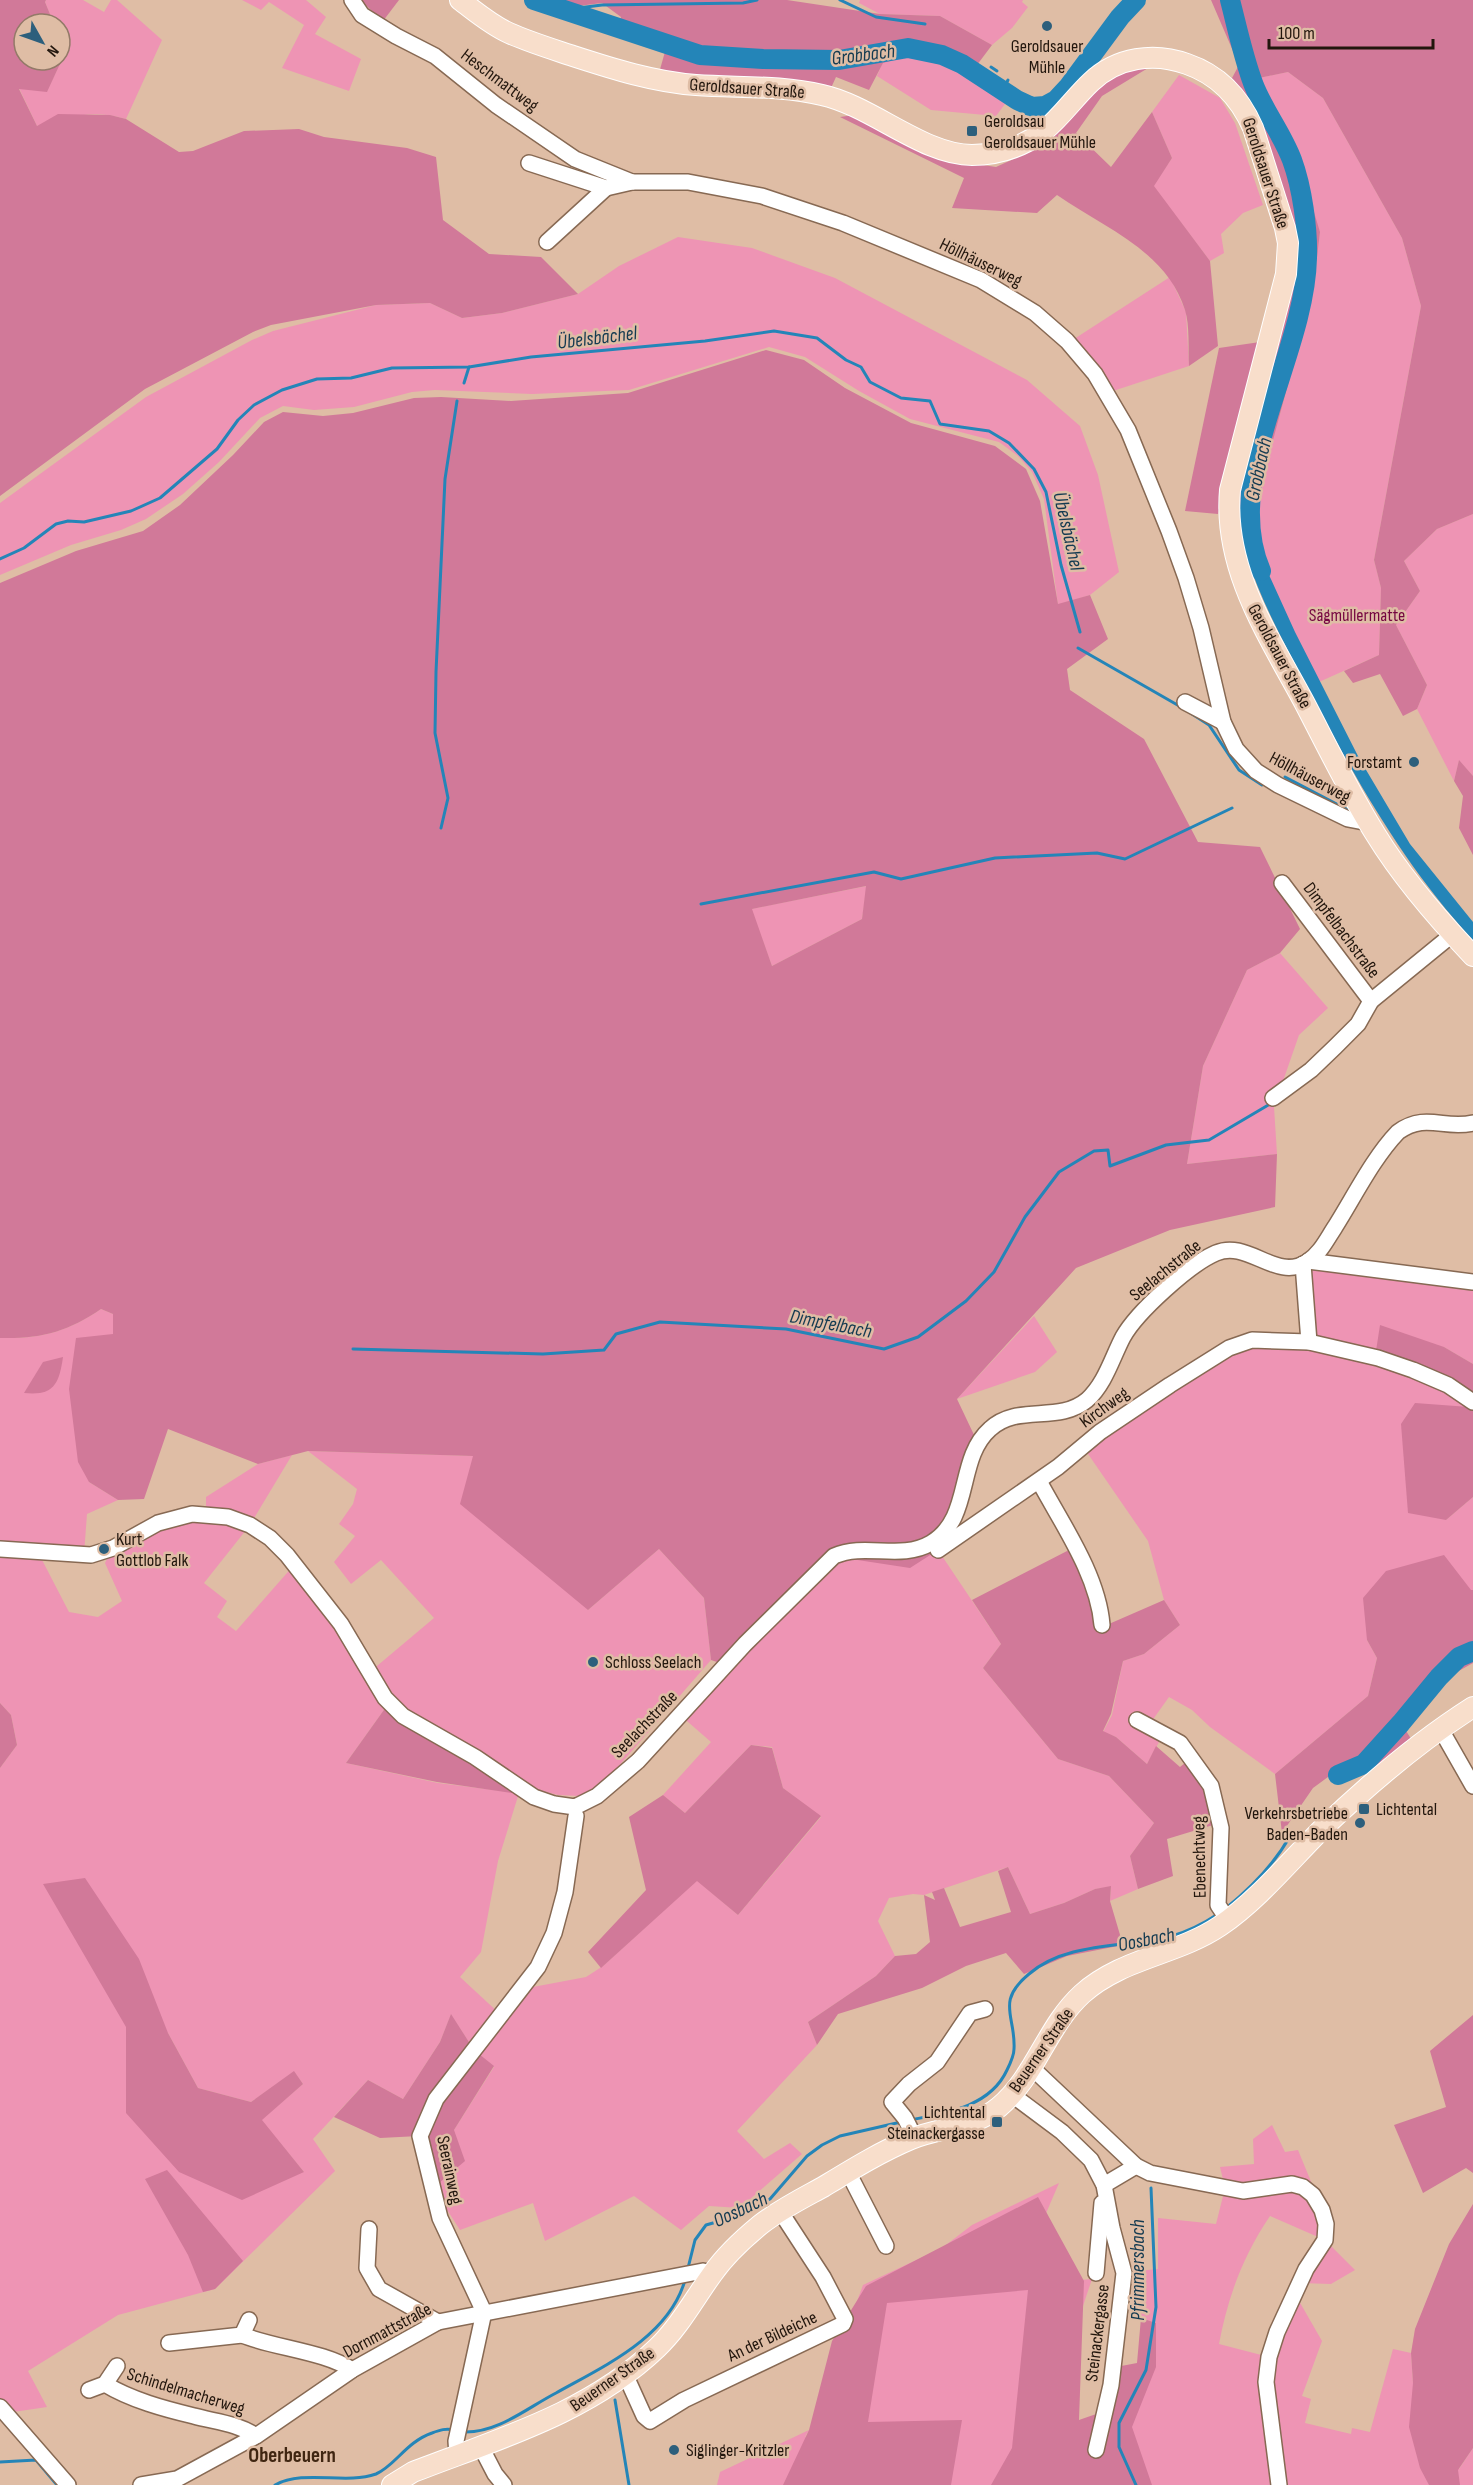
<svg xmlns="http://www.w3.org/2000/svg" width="1473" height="2485" viewBox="0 0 1473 2485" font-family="'Sofia Sans Condensed',sans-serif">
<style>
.green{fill:#ee94b4;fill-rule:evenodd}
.forest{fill:#d17999;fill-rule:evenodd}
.water{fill:#2485b8}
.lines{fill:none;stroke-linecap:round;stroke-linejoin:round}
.stream{stroke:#2485b8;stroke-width:3}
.river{stroke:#2485b8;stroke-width:20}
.minor-casing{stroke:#876953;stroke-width:18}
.major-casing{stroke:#fff;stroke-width:22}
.minor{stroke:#fff;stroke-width:15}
.major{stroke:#f8decb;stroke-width:20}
.poi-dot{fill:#2d5f7c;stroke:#dfbda5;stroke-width:2}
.labels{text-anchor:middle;stroke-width:5;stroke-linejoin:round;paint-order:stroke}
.poi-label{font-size:18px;fill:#22160d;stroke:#dfbda5;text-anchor:start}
.street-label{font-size:18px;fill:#22160d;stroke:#dfbda5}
.park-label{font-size:18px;fill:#750641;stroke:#dfbda5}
.water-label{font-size:20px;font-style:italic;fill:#143b51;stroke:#dfbda5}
.quarter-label{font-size:21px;font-weight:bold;fill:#402612;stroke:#dfbda5}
</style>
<rect width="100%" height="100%" fill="#dfbda5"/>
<g class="green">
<path d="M46,0H83L104,12L111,0H117L162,40L126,119C90,109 72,117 37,126L19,88L47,91L65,53L60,40V24H54L45,2Z"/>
<path d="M242,0H306L326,17L315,34L361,59L349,91L282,68L304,25L269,2L261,10Z"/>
<path d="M860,0H1023L1022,2L1028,7L1012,28L992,45L940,16L880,14L859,3Z"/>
<path d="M908,56L956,69L968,77L972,73L1008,100L996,116L931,110L877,76L883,62Z"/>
<path d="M1288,72L1323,98L1402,238L1421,306L1374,560L1381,588L1379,655L1319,682C1299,641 1257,566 1255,522C1255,485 1271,446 1281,411C1297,352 1312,293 1320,232L1258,78Z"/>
<path d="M1179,75L1220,98L1235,123L1263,205L1243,213L1221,234L1224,253L1210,261L1153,186L1172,158L1152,112Z"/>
<path d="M678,237L752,248L835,278L1027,380L1080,426L1098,475L1119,572L1090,595L1058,605L1044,499L1032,472L1018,456L999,442L910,419L859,391L805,357L769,347L629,390L532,394L435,390L412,392L354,407L314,410L283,406L260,418L219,462L183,494L146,519L121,530L71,545L0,575V503L146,397L252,340L273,331L376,305L430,303L462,318L502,313L578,294L619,266Z"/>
<path d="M1170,277L1186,312L1189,366L1113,391L1071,341Z"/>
<path d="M1473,514V776L1459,761L1454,781L1417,709L1427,685L1396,625L1420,591L1404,561L1437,529Z"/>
<path d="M867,886L862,919L772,966L751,909Z"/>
<path d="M1280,953L1328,1008L1299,1035L1274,1107L1277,1154L1187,1164L1203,1066L1247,970Z"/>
<path d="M1311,1266L1473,1287V1364L1444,1347L1451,1384L1469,1407L1446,1520L1473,1497V1590L1367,1640L1377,1658L1368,1696L1275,1774L1210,1727L1192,1710L1169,1697L1149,1725L1164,1733L1147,1764L1116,1737L1103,1732L1112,1715L1123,1661L1144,1654L1180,1625L1164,1600L1148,1541L1086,1451L1229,1348L1309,1342Z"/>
<path d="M101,1309L113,1314L114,1334L89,1482L118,1500L87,1514L84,1554L40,1556L69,1612L98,1617L122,1601L105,1563L113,1548L158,1523L206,1507V1497L258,1464L292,1455L250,1525L204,1583L227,1601L217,1617L236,1631L294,1565L371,1671L434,1618L381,1560L351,1584L334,1562L355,1536L339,1524L353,1504L357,1489L308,1451L474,1456L588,1610L659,1549L704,1598L711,1660L603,1784L579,1796L558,1795L537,1790L450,1738L386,1707L346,1763L438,1783L519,1793L498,1861L481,1952L460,1977L501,2015L530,1979L533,1987L586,1977L603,1966L697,1880L738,1915L821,1817L783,1788L772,1747L751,1745L685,1813L663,1795L711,1742L680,1715L838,1557L938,1550L1001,1644L983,1668L1058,1759L1109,1776L1154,1823L1130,1856L1138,1889L1110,1901L1111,1887L1095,1889L1064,1903L1030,1914L1008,1867L924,1895L913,1894L889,1898L878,1921L895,1956L876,1976L808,2022L817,2045L737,2131L764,2159L790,2143L802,2154L740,2208L709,2206L681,2230L634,2196L545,2241L533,2203L460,2230L433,2188L454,2130L494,2067L474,2050L451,2015L440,2042L403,2099L368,2080L313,2139L335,2171L215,2289L118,2315L28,2371L47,2407L0,2414V1768L17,1745L11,1715L0,1703V1338C41,1339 67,1332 101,1309ZM126,2027L168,2033L198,2088L251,2102L294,2072L303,2084L261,2120L304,2172L126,2113Z"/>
<path d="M1034,1316L1057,1352L1035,1372L957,1399Z"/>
<path d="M1272,2125L1285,2152L1298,2150L1312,2184L1325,2240L1355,2270L1331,2284L1300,2283L1325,2240L1270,2216C1243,2256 1228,2296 1219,2344L1269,2357L1295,2294L1322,2341L1302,2396L1311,2399L1305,2423L1351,2434L1352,2428L1370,2432L1393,2349L1411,2353L1413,2383L1459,2469L1473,2448V2485H1081L1149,2383L1156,2323L1141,2318L1136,2271L1158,2269V2218L1216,2224L1225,2188L1220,2167L1254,2164L1253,2139Z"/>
<path d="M1059,2183L1029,2253L1069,2281L1092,2279L1075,2330L1048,2485H717L720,2472L809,2430L805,2437L814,2435L834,2364L863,2285L942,2248L972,2225Z"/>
</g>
<g class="forest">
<path d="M0,0H46L45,2L54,24H24V60H60V40L65,53L47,92L19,89L37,126L58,114L110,115L126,119L179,152L193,151L244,131L299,129L324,137L407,148L436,157L443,220L489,254L541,257L578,294L502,313L462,318L430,303L376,305L271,325L253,332L145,389L0,496Z"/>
<path d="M360,0H399L383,21Z"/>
<path d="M539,0H787L880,14L940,16L992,45L968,77L956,69L908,56L883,63L869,90L836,77L831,88L659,73L668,41L619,26L621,17L602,3L570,7L567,10Z"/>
<path d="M1211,0H1473V514L1437,529L1404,561L1420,591L1396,625L1427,685L1417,709L1403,716L1380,674L1353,683L1344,671L1379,655L1381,588L1374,560L1421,306L1402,238L1323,98L1288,72L1259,78L1297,156L1320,232L1317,257L1295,359L1258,495L1255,522L1259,544L1245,551L1236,498L1297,257L1287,206L1257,111L1232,78L1239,65Z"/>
<path d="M1153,65L1102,96L1076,133L1111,167L1152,112L1172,158L1154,186L1210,261L1218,346L1189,366C1188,349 1190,326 1185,310C1166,250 1104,228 1057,195L1037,213L952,208L964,178L840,117L861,114L963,162L996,167L1031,151L1058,130L1111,75Z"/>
<path d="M1260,342L1218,514L1185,511L1219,348Z"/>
<path d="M766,350L804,360L845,388L911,423L995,446L1026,469L1040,501L1058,604L1090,595L1108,639L1067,669L1070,690L1144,739L1198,842L1260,847L1300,929L1280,953L1247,970L1203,1066L1187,1164L1277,1154L1275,1207L1170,1230L1076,1268L957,1399L975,1437L955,1532L938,1550L910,1568L838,1557L729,1666L711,1660L704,1598L659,1549L588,1610L460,1504L473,1456L308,1451L258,1464L168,1429L144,1499L118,1500L89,1482L78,1462L69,1389L76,1338L113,1334V1314L101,1309C67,1332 41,1339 0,1338V583L76,551L143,531L180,505L233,455L264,422L283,412L323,416L353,413L414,398L441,397L511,401L628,393ZM866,886L862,919L772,966L752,909Z"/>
<path d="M1459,760L1473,776V855L1459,828L1463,796L1454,781Z"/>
<path d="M1380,1325L1444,1347L1473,1364V1398L1376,1351Z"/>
<path d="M63,1357C59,1384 54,1396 24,1393L43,1362Z"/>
<path d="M1415,1403L1469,1407L1473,1410V1497L1446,1520L1408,1513L1401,1424Z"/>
<path d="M1069,1550L1086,1585L1102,1627L1164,1600L1180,1625L1144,1654L1123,1661L1111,1714L1103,1731L1116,1737L1147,1764L1156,1746L1180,1767L1190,1759L1210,1789L1213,1825L1167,1839L1173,1876L1138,1889L1130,1856L1154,1823L1109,1776L1058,1759L983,1668L1001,1644L972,1600Z"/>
<path d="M1444,1555L1471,1590H1473V1663L1439,1682L1403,1726L1413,1742L1376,1772L1343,1766L1313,1788L1282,1833L1275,1774L1368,1696L1377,1658L1367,1640L1363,1598L1386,1571Z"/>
<path d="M0,1703L11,1715L17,1745L0,1768Z"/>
<path d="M386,1707L518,1782L512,1793L437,1782L346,1763Z"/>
<path d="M751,1745L772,1748L783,1788L821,1816L738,1915L697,1881L601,1968L588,1952L646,1890L629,1817L663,1795L685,1813Z"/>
<path d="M1008,1867L1030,1914L1064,1903L1095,1889L1111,1886L1110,1901L1123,1945L1067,1956L1024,1974L1006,1953L966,1966L922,1988L838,2014L817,2045L808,2022L876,1976L895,1956L916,1954L930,1942L924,1895L935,1900L932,1892L944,1888L960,1927L1011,1912L998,1871Z"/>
<path d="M85,1878L139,1959L168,2033L198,2088L251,2102L294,2071L303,2084L262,2120L304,2172L242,2200L179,2172L126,2113V2027L43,1884Z"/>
<path d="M451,2014L474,2050L494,2066L454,2130L465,2161L433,2188L419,2136L380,2138L334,2117L368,2080L403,2099L440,2042Z"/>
<path d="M1473,2015V2173L1466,2168L1423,2193L1394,2125L1446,2107L1430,2051Z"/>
<path d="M167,2170L243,2261L215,2289L203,2292L188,2255L145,2179Z"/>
<path d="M1038,2197L1084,2281L1079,2420L1099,2413L1116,2367L1137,2363L1141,2318L1156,2323V2367L1132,2427L1152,2485H991L1012,2448L1028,2290L887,2303L868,2422L962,2420L951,2485H783L809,2430L832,2341L866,2286Z"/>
<path d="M1473,2204V2448L1458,2470L1460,2485H1429L1420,2468L1409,2427L1413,2383L1411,2353L1415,2329L1449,2244Z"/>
</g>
<path class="water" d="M1259,544L1265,566L1295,632L1359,758L1410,844L1473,922V940C1404,866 1354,777 1308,688C1284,643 1260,600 1245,551Z"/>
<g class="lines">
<g class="stream">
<path d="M840,0L876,17L925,24"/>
<path d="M568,12L570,9L602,5L743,3L757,0"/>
<path d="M991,67L997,71"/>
<path d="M1008,80L1005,86L1008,94"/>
<path d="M464,383L469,367"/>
<path d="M0,559L24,548L56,524L68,521L84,522L131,511L160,498L217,449L238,420L254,405L282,390L317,379L351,378L392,368L469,367L531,357L705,341L774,331L817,338L846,360L861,367L870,382L901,398L930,401L940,424L989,431L1009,443L1034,469L1046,492L1061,565L1080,632"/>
<path d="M1078,648L1181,707"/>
<path d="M1189,712L1209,725L1239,770L1262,785"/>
<path d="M1285,777L1352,812"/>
<path d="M441,828L448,798L435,733L436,672L445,479L457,401"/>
<path d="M701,904L874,872L901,879L995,858L1097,853L1125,859L1232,808"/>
<path d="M353,1349L543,1354L604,1350L616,1334L660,1322L786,1329L884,1349L918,1337L966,1301L994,1272L1025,1217L1059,1172L1094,1151L1108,1150L1110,1166L1166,1145L1209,1140L1270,1104"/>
<path d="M1225,1909C1251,1888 1274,1865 1290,1836"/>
<path d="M910,2120C946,2113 990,2107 1007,2070C1010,2064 1014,2056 1014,2049C1016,2016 995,2002 1029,1974C1067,1941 1127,1948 1172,1936C1189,1931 1203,1924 1218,1914"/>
<path d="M688,2268L695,2240L706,2225L734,2217L770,2199L807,2156L822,2145L840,2136L901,2122"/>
<path d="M615,2400L629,2485"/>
<path d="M464,2432C498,2433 527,2408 556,2393C604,2366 669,2337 685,2280"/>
<path d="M0,2462L36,2460L57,2485"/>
<path d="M275,2485C305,2469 344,2485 376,2474C395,2466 406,2442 432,2433C440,2430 446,2428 454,2430"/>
<path d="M1136,2485L1119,2447V2423L1146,2370L1156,2307L1151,2188"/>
</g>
<g class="river">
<path d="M534,0L700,55L763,59L839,60L908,48L942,55L962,64L1017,100L1032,107L1045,106L1056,100L1069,86L1120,17L1136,0"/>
<path d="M1230,0C1237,27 1243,56 1253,83C1263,110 1282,133 1292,160C1302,187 1308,229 1307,258C1305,357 1220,476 1261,571"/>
<path d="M1338,1775L1364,1764L1401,1723L1439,1677L1459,1657L1473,1651"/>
</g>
<g class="minor-casing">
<g id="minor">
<path d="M352,0L362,15L396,36L435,56L496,105L575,159L632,182"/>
<path d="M529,163L606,188L632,182H688L762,196L843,223L981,280L1035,313L1067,341L1095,374L1128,430L1169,531L1186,578L1201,628L1223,722L1236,749L1256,771L1278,785L1348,819L1369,823"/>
<path d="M547,242L606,188"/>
<path d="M1185,702L1223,722"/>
<path d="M1282,883L1371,1001"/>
<path d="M1273,1098L1311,1070L1335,1047L1358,1024L1371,1001L1453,934"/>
<path d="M1308,1261L1473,1282"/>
<path d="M1303,1264L1309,1342"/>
<path d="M1039,1481C1062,1524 1098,1575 1102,1625"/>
<path d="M0,1549L91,1555L113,1548L158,1523L192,1514L228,1517L250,1525L270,1538L287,1555L341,1624L385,1698L403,1716L475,1757L534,1797L554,1804L575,1807L597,1796L638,1761L745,1644L834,1556C866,1542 900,1561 931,1543C973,1518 956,1459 990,1429C1018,1403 1058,1424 1087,1400C1105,1384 1112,1358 1123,1337C1137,1312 1190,1264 1216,1253C1248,1239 1276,1282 1307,1262C1320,1254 1327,1239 1335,1227C1354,1197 1373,1158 1398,1132C1426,1112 1444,1130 1473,1123"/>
<path d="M938,1550L1058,1467L1100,1432L1170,1385L1229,1348L1252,1340L1309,1342L1378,1358L1413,1370L1448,1385L1473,1402"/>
<path d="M1137,1720L1180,1743L1211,1786L1221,1828L1218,1905L1228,1920"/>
<path d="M1440,1728L1473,1786"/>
<path d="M1030,2066L1136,2166L1150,2173L1243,2191L1292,2184L1303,2187L1313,2195L1322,2210L1326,2224L1325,2240L1306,2269L1277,2332L1269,2357L1266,2382L1279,2485"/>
<path d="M1011,2094L1062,2132L1091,2160L1104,2185L1112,2228L1124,2273L1111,2385L1096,2450"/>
<path d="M915,2138L905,2118L892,2102L909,2084L937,2062L970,2013L985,2009"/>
<path d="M848,2172L886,2246"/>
<path d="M1104,2185L1136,2166"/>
<path d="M369,2229L367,2268L379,2289L438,2322"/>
<path d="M1096,2273L1102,2203"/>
<path d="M242,2335C275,2348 326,2352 352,2370"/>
<path d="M169,2343L242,2335L249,2320"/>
<path d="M625,2374L644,2416L650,2421L684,2400L843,2324L845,2319L823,2277L780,2211"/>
<path d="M105,2384C131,2400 165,2409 194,2416C216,2422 237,2423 256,2436"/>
<path d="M89,2390L105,2384L117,2366"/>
<path d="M0,2407L68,2485"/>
<path d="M481,2447L495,2474L504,2485"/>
<path d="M457,2455L456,2441L484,2312L440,2218L420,2136L436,2099L538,1967L554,1933L565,1892L576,1816"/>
<path d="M141,2485L177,2479L256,2436L352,2370L438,2322L703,2271L713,2273"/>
</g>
</g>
<g class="major-casing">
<g id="major">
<path d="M460,0C476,12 491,25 509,33C529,42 552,49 573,56C613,69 654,82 696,85C738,88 780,85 822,95C872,106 923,155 972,155C999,155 1022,147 1044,131C1061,117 1075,97 1091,82C1117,57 1154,52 1187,64C1219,75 1240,98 1253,128L1285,228L1288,243L1286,274L1230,490C1223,569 1268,635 1304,702C1327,746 1349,792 1376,835C1403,879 1437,918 1473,956"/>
<path d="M392,2485L413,2472C498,2439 589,2413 657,2348C680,2326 694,2299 713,2273C725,2256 743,2239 760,2225C779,2210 801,2199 823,2187C851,2170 880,2152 911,2139C940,2127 974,2128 999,2107C1035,2077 1047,2026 1082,1994C1122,1958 1177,1955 1220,1926C1258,1900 1289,1862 1322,1829C1369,1784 1418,1742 1473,1707"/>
</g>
</g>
<use href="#minor" class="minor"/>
<use href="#major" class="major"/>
</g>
<g class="poi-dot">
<circle cx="1047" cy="26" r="6"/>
<rect x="966" y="125" width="12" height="12" rx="3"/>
<circle cx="1414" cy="762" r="6"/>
<circle cx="104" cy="1549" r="6"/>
<circle cx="593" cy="1662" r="6"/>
<rect x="1358" y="1803" width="12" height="12" rx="3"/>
<circle cx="1360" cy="1823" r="6"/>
<rect x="991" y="2116" width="12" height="12" rx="3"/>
<circle cx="674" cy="2450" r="6"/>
</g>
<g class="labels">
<g class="poi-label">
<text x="1047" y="52" text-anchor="middle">Geroldsauer<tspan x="1047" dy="21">Mühle</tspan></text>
<text x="984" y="127">Geroldsau<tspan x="984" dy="21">Geroldsauer Mühle</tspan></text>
<text x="1402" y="768" text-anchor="end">Forstamt</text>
<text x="116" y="1545">Kurt<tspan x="116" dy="21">Gottlob Falk</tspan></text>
<text x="605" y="1668">Schloss Seelach</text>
<text x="1376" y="1815">Lichtental</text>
<text x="1348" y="1819" text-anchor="end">Verkehrsbetriebe<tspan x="1348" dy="21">Baden-Baden</tspan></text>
<text x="985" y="2118" text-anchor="end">Lichtental<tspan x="985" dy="21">Steinackergasse</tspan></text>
<text x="686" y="2456">Siglinger-Kritzler</text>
</g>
<g class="street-label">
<text transform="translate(500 80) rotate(37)" y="6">Heschmattweg</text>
<text transform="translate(747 88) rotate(4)" y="6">Geroldsauer Straße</text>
<text transform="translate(1266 173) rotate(72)" y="6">Geroldsauer Straße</text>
<text transform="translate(981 262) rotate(26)" y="6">Höllhäuserweg</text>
<text transform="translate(1280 656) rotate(62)" y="6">Geroldsauer Straße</text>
<text transform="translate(1310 777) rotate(28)" y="6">Höllhäuserweg</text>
<text transform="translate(1342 930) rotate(53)" y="6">Dimpfelbachstraße</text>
<text transform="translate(1165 1270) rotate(-39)" y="6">Seelachstraße</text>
<text transform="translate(1104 1407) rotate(-36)" y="6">Kirchweg</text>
<text transform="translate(644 1724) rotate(-46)" y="6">Seelachstraße</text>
<text transform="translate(1199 1857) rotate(-91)" y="6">Ebenechtweg</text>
<text transform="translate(1041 2050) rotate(-55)" y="6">Beuerner Straße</text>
<text transform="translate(450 2170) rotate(78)" y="6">Seerainweg</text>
<text transform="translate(387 2330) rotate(-28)" y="6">Dornmattstraße</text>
<text transform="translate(1097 2333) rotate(-83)" y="6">Steinackergasse</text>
<text transform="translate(772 2336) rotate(-25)" y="6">An der Bildeiche</text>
<text transform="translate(612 2379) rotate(-35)" y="6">Beuerner Straße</text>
<text transform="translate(186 2391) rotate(17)" y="6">Schindelmacherweg</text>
</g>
<g class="park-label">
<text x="1357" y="621">Sägmüllermatte</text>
</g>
<g class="water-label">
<text transform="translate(863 54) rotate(-7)" y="7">Grobbach</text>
<text transform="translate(597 337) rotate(-7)" y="7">Übelsbächel</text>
<text transform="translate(1258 469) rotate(-78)" y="7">Grobbach</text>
<text transform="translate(1069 531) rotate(77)" y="7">Übelsbächel</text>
<text transform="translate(831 1323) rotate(11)" y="7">Dimpfelbach</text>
<text transform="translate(1146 1939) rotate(-11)" y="7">Oosbach</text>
<text transform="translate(740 2209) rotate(-25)" y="7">Oosbach</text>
<text transform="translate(1137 2270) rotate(-90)" y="7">Pfrimmersbach</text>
</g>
<g class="quarter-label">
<text x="292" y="2462">Oberbeuern</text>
</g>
</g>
<g transform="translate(42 42) rotate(130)"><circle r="28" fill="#dfbda5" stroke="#937a68" stroke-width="1.5"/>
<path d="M0-4.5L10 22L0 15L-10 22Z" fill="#2d5f7c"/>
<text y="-9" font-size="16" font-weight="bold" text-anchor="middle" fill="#22160d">N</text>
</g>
<path d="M1269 39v9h164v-9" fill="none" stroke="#22160d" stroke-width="3"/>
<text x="1278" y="39" font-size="18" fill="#22160d" stroke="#dfbda5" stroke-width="4.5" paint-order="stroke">100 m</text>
</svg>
